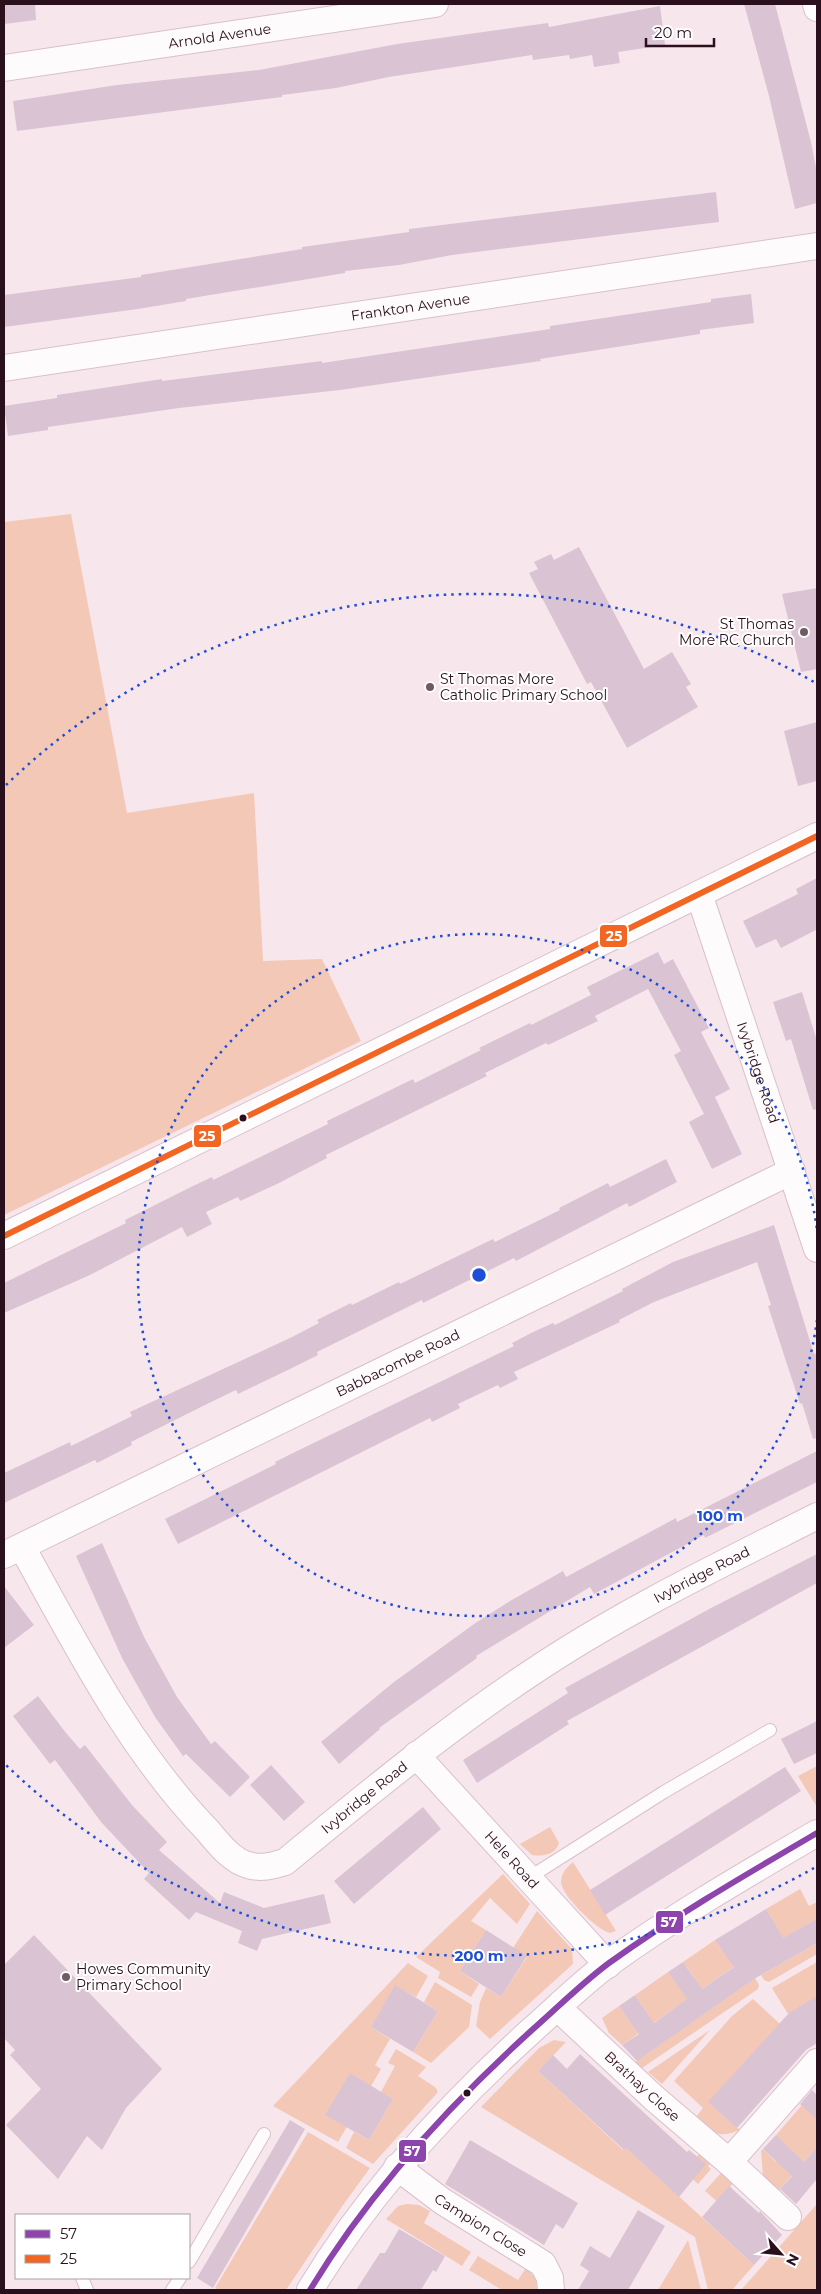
<svg xmlns="http://www.w3.org/2000/svg" width="821" height="2294" viewBox="0 0 821 2294" font-family="Montserrat,sans-serif">
<style>
.green{fill:#f4c8b6}
.building{fill:#dac4d3}
.lines{fill:none;stroke-linecap:round;stroke-linejoin:round}
.lane-casing{stroke:#d7c1ca;stroke-width:14}
.street-casing{stroke:#d7c1ca;stroke-width:28}
.lane{stroke:#fefbfc;stroke-width:12}
.street{stroke:#fefbfc;stroke-width:26}
.bus-1-casing{stroke:#fff;stroke-width:10}
.bus-2-casing{stroke:#fff;stroke-width:10}
.bus-1{stroke:#8e44ad;stroke-width:6}
.bus-2{stroke:#f26522;stroke-width:6}
.ring{fill:none;stroke:#1d4ed8;stroke-width:2.5;stroke-dasharray:2.5 5}
.poi-dot{fill:#725a65;stroke:#fff;stroke-width:2}
.bus-dot{fill:#2a0f1c;stroke:#fff;stroke-width:2}
.labels{text-anchor:middle;stroke-width:4;stroke-linejoin:round;paint-order:stroke}
.street-label{font-size:14px;fill:#2a0f1c;stroke:#fff}
.poi-label{font-size:14px;fill:#2a0f1c;stroke:#fff;text-anchor:start}
.centre{fill:#1d4ed8;stroke:#fff;stroke-width:2.5}
.ring-label{font-size:15px;text-anchor:middle;font-weight:bold;fill:#1d4ed8;stroke:#fff;stroke-width:4;stroke-linejoin:round;paint-order:stroke}
.line-badge{stroke:#fff;stroke-width:2}
.badge-label{font-size:14px;text-anchor:middle;font-weight:bold;fill:#fff}
</style>
<rect width="100%" height="100%" fill="#f8e6ed"/>
<g class="green">
<path d="M71,514L127,813L254,793L263,961L322,959L361,1041L4,1215V522Z"/>
<path d="M817,1766V1807L798,1776Z"/>
<path d="M550,1827L559,1843C556,1854 543,1857 532,1855L520,1844Z"/>
<path d="M573,1862L616,1931L610,1933C598,1931 561,1895 561,1882C561,1873 567,1867 573,1862Z"/>
<path d="M503,1874L530,1904L517,1924L490,1898L471,1921L486,1930L460,1971L479,1984L471,1997L438,1978L440,1972L416,1957Z"/>
<path d="M800,1889L809,1906L817,1902V1919L751,1957L767,1930L775,1925L766,1909Z"/>
<path d="M537,1911L572,1949L573,1964L490,2039L476,2026L480,2002L486,1988L501,1997L527,1957L513,1948Z"/>
<path d="M715,1940L725,1954L742,1961L622,2045L609,2033L602,2018L619,2006L630,2021L646,2011L635,1995L668,1972L686,1983L694,1977L683,1962Z"/>
<path d="M817,1943V1954L769,1982L764,1980L761,1975Z"/>
<path d="M817,1962V1997L788,2014L772,1988Z"/>
<path d="M408,1963L428,1976L416,1997L395,1986L371,2027L390,2039L375,2065L381,2069L338,2142L273,2106Z"/>
<path d="M755,1978L759,1985L758,1989L642,2068L635,2062Z"/>
<path d="M435,1982L472,2005L469,2027L431,2063L413,2052L438,2011L424,2002Z"/>
<path d="M753,1999L780,2024L709,2102L740,2130C717,2139 712,2133 696,2117L703,2108L674,2081L732,2016Z"/>
<path d="M710,2030L662,2084L648,2072Z"/>
<path d="M554,2040L566,2042L538,2071L623,2150L626,2148L754,2265L732,2290H708L695,2237L481,2107L539,2048Z"/>
<path d="M396,2049L426,2067L418,2076L435,2087L438,2092L373,2164L346,2148L354,2132L369,2140L393,2099L381,2092L395,2066L388,2063Z"/>
<path d="M802,2105L816,2118L817,2116V2147L779,2190L763,2176L761,2151L763,2149L776,2162L789,2148L776,2135Z"/>
<path d="M308,2132L370,2168L343,2205L286,2290H218L215,2288Z"/>
<path d="M700,2153L711,2163L708,2166L711,2169L698,2184L684,2171Z"/>
<path d="M721,2173L733,2183L730,2187L733,2190L720,2204L705,2191Z"/>
<path d="M407,2204L419,2205L430,2211L424,2223L471,2252L462,2266L386,2219L398,2206Z"/>
<path d="M817,2204V2290H741Z"/>
<path d="M688,2240L701,2290H658Z"/>
<path d="M478,2256L518,2280L526,2268L536,2279L537,2290H502L469,2270Z"/>
</g>
<g class="building">
<path d="M4,4H35L36,20L4,24Z"/>
<path d="M744,4H775L811,142L817,173V203L795,209L769,96Z"/>
<path d="M660,6L665,45L618,52L620,63L594,67L592,55L570,59L569,55L533,60L532,55L389,77L336,88L282,95V97L17,131L13,101L117,85L259,70L397,44L548,23L549,27Z"/>
<path d="M716,192L719,222L452,255L399,265L345,271V273L186,299V301L138,309L4,327V295L141,277V275L302,249V247L409,232V229Z"/>
<path d="M751,294L754,323L700,330V334L540,359L541,361L340,390L179,408L48,427V430L8,436L4,406L57,398V395L162,379V381L322,361V363L550,329V326L711,302V299Z"/>
<path d="M579,547L644,669L672,652L691,684L686,687L698,707L627,748L591,682L587,684L529,573L538,569L534,562L551,554L554,560Z"/>
<path d="M817,588V669L801,672L782,594Z"/>
<path d="M817,722V781L798,786L784,731Z"/>
<path d="M817,878V933L816,930L781,948L776,939L756,948L743,921L798,894L796,889Z"/>
<path d="M658,952L664,964L673,959L709,1028L701,1032L730,1089L715,1097L742,1154L712,1169L689,1122L704,1114L674,1055L681,1051L648,989L595,1016L598,1021L548,1045L546,1043L485,1073L487,1076L326,1155L327,1158L277,1184L240,1201L238,1197L206,1212L212,1224L187,1237L182,1227L90,1275L4,1313V1283L126,1223L125,1220L193,1186L212,1177L213,1180L328,1124L327,1121L413,1079L415,1083L481,1050L479,1048L530,1023L531,1025L591,995L587,987Z"/>
<path d="M802,992L817,1041V1109L813,1110L791,1039L786,1041L773,1002Z"/>
<path d="M666,1159L677,1182L654,1194L629,1207L627,1203L516,1261L514,1258L423,1303L422,1300L317,1352L318,1355L290,1369L238,1394L236,1390L207,1404L131,1442L132,1445L97,1463L95,1460L4,1503V1473L70,1442L71,1446L132,1416L130,1412L290,1338L319,1323L317,1320L351,1303L352,1305L399,1282L400,1284L493,1239L495,1242L560,1210L559,1208L608,1183L610,1187Z"/>
<path d="M774,1225L814,1354L817,1353V1438L813,1439L802,1403L800,1404L768,1306L771,1305L757,1262L654,1302L619,1320L620,1322L514,1372L518,1379L500,1388L498,1385L458,1404L460,1408L432,1422L430,1418L178,1544L165,1519L276,1464L275,1462L297,1451L514,1346L512,1343L533,1332L553,1323L555,1325L623,1291L622,1289L673,1262Z"/>
<path d="M817,1451V1482L705,1538L704,1535L594,1594L590,1587L476,1656L477,1658L379,1728L380,1729L339,1764L321,1742L394,1682L474,1624L510,1601L563,1571L566,1577L676,1518L677,1522Z"/>
<path d="M102,1543L144,1637L177,1697L211,1744L215,1741L250,1777L230,1797L186,1754L183,1756L155,1717L122,1658L76,1556Z"/>
<path d="M817,1554V1583L567,1721L569,1724L477,1783L463,1760L568,1693L565,1688L711,1608Z"/>
<path d="M4,1586L34,1625L4,1648Z"/>
<path d="M38,1696L66,1733L80,1749L85,1745L132,1805L167,1842L159,1850L220,1903L224,1892L264,1908L324,1894L331,1923L262,1939L257,1951L238,1943L242,1931L196,1912L189,1920L144,1879L149,1873L101,1822L55,1760L50,1764L13,1716Z"/>
<path d="M817,1721V1753L794,1764L781,1739Z"/>
<path d="M271,1765L305,1802L284,1821L250,1785Z"/>
<path d="M785,1767L801,1791L605,1915L590,1890Z"/>
<path d="M423,1807L441,1829L354,1904L334,1881Z"/>
<path d="M766,1909L783,1938L817,1919V1943L754,1979L637,2061L622,2045L639,2034L619,2006L635,1995L654,2023L687,1999L668,1972L683,1962L702,1989L734,1967L715,1940Z"/>
<path d="M486,1930L527,1956L501,1997L460,1971Z"/>
<path d="M34,1935L162,2069L126,2108L102,2150L87,2136L58,2179L6,2125L41,2089L10,2055L15,2050L4,2038V1965Z"/>
<path d="M395,1985L438,2011L413,2052L371,2027Z"/>
<path d="M817,1996V2043L806,2050L737,2128L708,2102L789,2013Z"/>
<path d="M580,2054L687,2152L689,2150L706,2164L679,2197L626,2148L624,2150L538,2071L553,2055L567,2069Z"/>
<path d="M350,2073L393,2099L369,2140L325,2115Z"/>
<path d="M812,2090L817,2095V2120L800,2104Z"/>
<path d="M290,2120L305,2129L213,2288L197,2278Z"/>
<path d="M776,2135L804,2162L817,2147V2179L796,2204L780,2189L792,2176L763,2149Z"/>
<path d="M470,2140L578,2203L563,2229L556,2224L544,2245L445,2184Z"/>
<path d="M729,2186L759,2213L760,2211L782,2235L754,2265L702,2217Z"/>
<path d="M638,2210L665,2226L628,2290H578L589,2271L580,2265L590,2246L610,2258Z"/>
<path d="M399,2229L445,2256L436,2272L433,2270L421,2290H356L380,2253H385Z"/>
</g>
<g class="lines">
<g class="lane-casing">
<g id="lane">
<path d="M530,1877L664,1792L770,1730"/>
<path d="M189,2262L264,2134"/>
<path d="M82,2278L87,2290"/>
<path d="M172,2290L180,2278"/>
</g>
</g>
<g class="street-casing">
<g id="street">
<path d="M816,4L817,8"/>
<path id="s1" d="M4,68L435,4"/>
<path id="s2" d="M4,368L817,246"/>
<path id="s3" d="M699,894L817,1249"/>
<path d="M4,1236L817,836"/>
<path id="s4" d="M22,1547C77,1646 129,1749 208,1831C218,1843 232,1861 248,1865C261,1869 272,1866 285,1862C365,1796 445,1730 531,1673C622,1612 720,1565 817,1516"/>
<path id="s5" d="M4,1555L792,1171"/>
<path id="s6" d="M416,1755L608,1965"/>
<path id="s7" d="M558,2008L654,2098L729,2162L817,2062"/>
<path d="M729,2162L788,2217"/>
<path id="s8" d="M397,2167L442,2201L543,2264L550,2278L551,2290"/>
<path d="M310,2290C369,2192 447,2107 532,2030C557,2008 582,1983 609,1963C676,1915 747,1874 817,1833"/>
</g>
</g>
<use href="#lane" class="lane"/>
<use href="#street" class="street"/>
<g class="bus-1-casing">
<path id="bus-1" d="M310,2290C369,2192 447,2107 532,2030C557,2008 582,1983 609,1963C676,1915 747,1874 817,1833"/>
</g>
<g class="bus-2-casing">
<path id="bus-2" d="M4,1236L817,836"/>
</g>
<use href="#bus-1" class="bus-1"/>
<use href="#bus-2" class="bus-2"/>
</g>
<g class="ring">
<path d="M817 1320A341 341 0 1 1 817 1230"/>
<path d="M814 1868A681 681 0 0 1 6 1765M6 785A681 681 0 0 1 814 682"/>
</g>
<g class="poi-dot">
<circle cx="804" cy="632" r="5"/>
<circle cx="430" cy="687" r="5"/>
<circle cx="66" cy="1977" r="5"/>
</g>
<g class="bus-dot">
<circle cx="243" cy="1118" r="4.5"/>
<circle cx="467" cy="2093" r="4.5"/>
</g>
<g class="labels">
<g class="street-label">
<text dy="5" stroke="none"><textPath href="#s1" startOffset="218">Arnold Avenue</textPath></text>
<text dy="5" stroke="none"><textPath href="#s2" startOffset="411">Frankton Avenue</textPath></text>
<text dy="5" stroke="none"><textPath href="#s3" startOffset="188">Ivybridge Road</textPath></text>
<text dy="5" stroke="none"><textPath href="#s5" startOffset="438">Babbacombe Road</textPath></text>
<text dy="5" stroke="none"><textPath href="#s4" startOffset="939">Ivybridge Road</textPath></text>
<text dy="5" stroke="none"><textPath href="#s4" startOffset="534">Ivybridge Road</textPath></text>
<text dy="5" stroke="none"><textPath href="#s6" startOffset="142">Hele Road</textPath></text>
<text dy="5" stroke="none"><textPath href="#s7" startOffset="115">Brathay Close</textPath></text>
<text dy="5" stroke="none"><textPath href="#s8" startOffset="102">Campion Close</textPath></text>
</g>
<g class="poi-label">
<text x="794" y="629" text-anchor="end">St Thomas<tspan x="794" dy="16">More RC Church</tspan></text>
<text x="440" y="684">St Thomas More<tspan x="440" dy="16">Catholic Primary School</tspan></text>
<text x="76" y="1974">Howes Community<tspan x="76" dy="16">Primary School</tspan></text>
</g>
</g>
<circle cx="479" cy="1275" r="8" class="centre"/>
<g class="ring-label">
<text x="720" y="1521">100 m</text>
<text x="479" y="1961">200 m</text>
</g>
<g class="line-badge">
<rect x="599" y="924" width="29" height="24" rx="5" fill="#f26522"/>
<rect x="193" y="1124" width="29" height="24" rx="5" fill="#f26522"/>
<rect x="655" y="1910" width="29" height="24" rx="5" fill="#8e44ad"/>
<rect x="398" y="2139" width="29" height="24" rx="5" fill="#8e44ad"/>
</g>
<g class="badge-label">
<text x="614" y="941">25</text>
<text x="207" y="1141">25</text>
<text x="669" y="1927">57</text>
<text x="412" y="2156">57</text>
</g>
<rect width="821" height="2294" fill="none" stroke="#2a0f1c" stroke-width="10"/>
<rect x="15" y="2214" width="175" height="65" fill="#ffffff" stroke="#aa9fa4"/>
<rect x="25" y="2230" width="25" height="8" fill="#8e44ad" stroke="#aa9fa4"/>
<text x="60" y="2239" font-size="15" fill="#2a0f1c">57</text>
<rect x="25" y="2255" width="25" height="8" fill="#f26522" stroke="#aa9fa4"/>
<text x="60" y="2264" font-size="15" fill="#2a0f1c">25</text>
<g transform="translate(781 2254) rotate(117)" stroke="#ffffff" stroke-width="4" paint-order="stroke">
<path d="M0-4L9 19L0 12L-9 19Z" fill="#2a0f1c"/>
<text y="-8" font-size="14" font-weight="bold" text-anchor="middle" fill="#2a0f1c">N</text>
</g>
<path d="M646 38v8h68v-8" fill="none" stroke="#2a0f1c" stroke-width="2.5"/>
<text x="654" y="38" font-size="15" fill="#2a0f1c" stroke="#ffffff" stroke-width="4" paint-order="stroke">20 m</text>
</svg>
